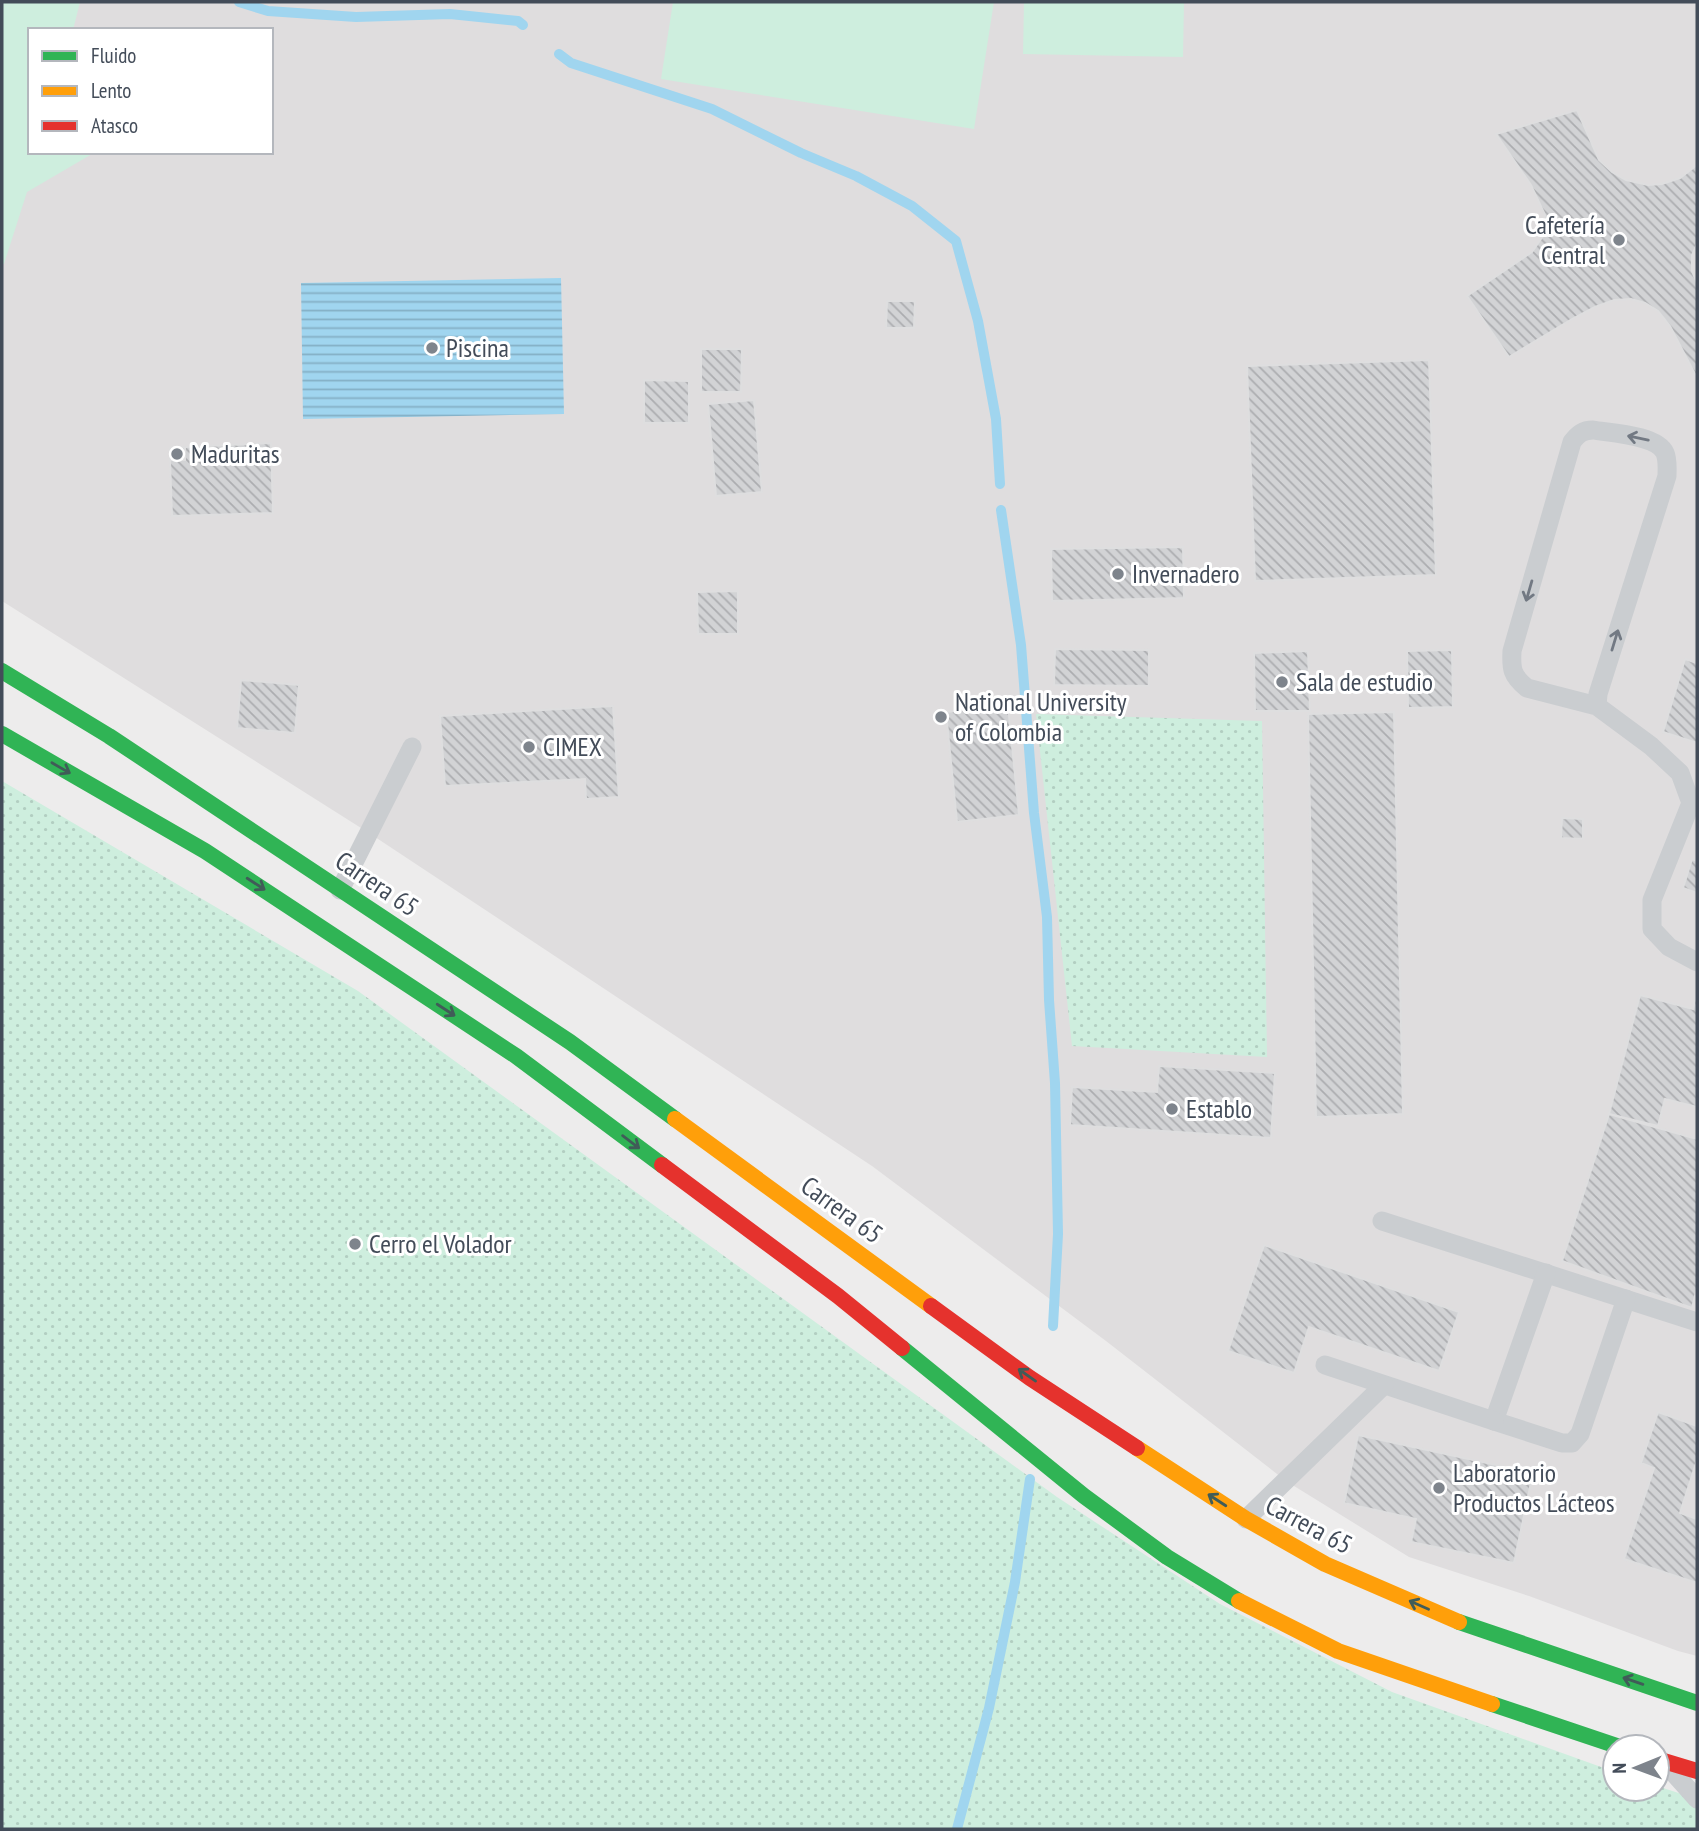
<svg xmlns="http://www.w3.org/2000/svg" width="1699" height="1831" viewBox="0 0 1699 1831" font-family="'PT Sans Narrow',sans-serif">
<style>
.education{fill:#dfddde;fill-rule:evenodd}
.green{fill:url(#green-dots)}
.pitch{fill:#ceeede}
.water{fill:url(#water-rules)}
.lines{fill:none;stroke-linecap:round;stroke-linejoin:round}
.stream{stroke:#a0d5ef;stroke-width:10}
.building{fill:url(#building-back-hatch);stroke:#dededf;stroke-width:2}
.lane{stroke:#cacdd0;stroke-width:19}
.fast{stroke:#30b455;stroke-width:16}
.slow{stroke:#ff9f0a;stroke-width:16}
.jam{stroke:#e5322d;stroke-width:16}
.oneway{stroke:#727983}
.oneway2{stroke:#405c58}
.poi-dot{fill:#7e848c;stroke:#fff;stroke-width:2.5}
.labels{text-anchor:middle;stroke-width:6;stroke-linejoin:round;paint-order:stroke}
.poi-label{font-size:26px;fill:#434c59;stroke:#fff;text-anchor:start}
.street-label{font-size:26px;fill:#434c59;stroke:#fff}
</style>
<defs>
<pattern id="green-dots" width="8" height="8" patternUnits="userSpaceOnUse" patternTransform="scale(1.75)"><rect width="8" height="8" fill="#ceeede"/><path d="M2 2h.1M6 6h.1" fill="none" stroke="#b2cec1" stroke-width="1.8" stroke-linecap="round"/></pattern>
<pattern id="water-rules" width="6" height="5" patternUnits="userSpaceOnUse" patternTransform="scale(1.75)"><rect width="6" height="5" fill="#a0d5ef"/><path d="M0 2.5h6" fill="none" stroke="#84afc5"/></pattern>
<pattern id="building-back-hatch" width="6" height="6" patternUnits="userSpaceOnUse" patternTransform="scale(1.75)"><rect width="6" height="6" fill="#d2d3d5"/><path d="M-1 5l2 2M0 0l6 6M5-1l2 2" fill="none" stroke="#acadb0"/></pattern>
</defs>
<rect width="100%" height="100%" fill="#edecec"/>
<path class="education" d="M2,2H1697V1656L1678,1651L1529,1596L1409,1557L1286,1481L1106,1341L872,1166L369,833L2,601ZM30,30H271V152H30Z"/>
<g class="green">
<path d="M1036,714L1262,721L1267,1057L1072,1046Z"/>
<path d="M2,781L358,991L1057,1497L1220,1604L1392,1692L1615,1772V1789H1657V1786L1697,1799V1829H2Z"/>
</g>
<g class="pitch">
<path d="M2,2H80L73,30H30V152H91L92,154L27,192L4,264H2Z"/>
<path d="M673,2H994L974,129L661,79Z"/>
<path d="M1024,2H1184L1183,57L1023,54Z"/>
</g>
<path class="water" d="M561,278L564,414L303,419L301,283Z"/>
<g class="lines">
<g class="stream">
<path d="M239,2L268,11L356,17L450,14L518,21L523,25"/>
<path d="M559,54L571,63L712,109L801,153L856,176L912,206L956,241L978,321L996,419L1000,484"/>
<path d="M1001,510L1021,645L1034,813L1047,917L1049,1000L1055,1083L1058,1234L1053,1326"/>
<path d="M957,1829L989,1708L1015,1582L1030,1479"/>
</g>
</g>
<g class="building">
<path d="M1577,110L1599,160L1612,172L1626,180L1648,185L1662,184L1680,178L1697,165V244L1692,255V271L1697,283V378L1670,326L1658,311L1645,303L1631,299L1614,300L1595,307L1572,319L1509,357L1467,296L1532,252L1543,236L1545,215L1531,185L1496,134Z"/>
<path d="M887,301H915L914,328H886Z"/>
<path d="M701,349H742L741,392H701Z"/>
<path d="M1429,360L1436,575L1255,581L1247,366Z"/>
<path d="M644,380L689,381V423H644Z"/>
<path d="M754,400L762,492L716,496L708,404Z"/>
<path d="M271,443L273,513L172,516L170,460H185V447Z"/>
<path d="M185,447V460H170V448Z"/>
<path d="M1183,547L1184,598L1052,601L1051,549Z"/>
<path d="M738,591V634H698L697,592Z"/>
<path d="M1055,649L1149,650V686L1054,685Z"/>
<path d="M1452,650L1453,707L1408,708L1407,651Z"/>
<path d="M1308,651L1310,711H1255L1254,653Z"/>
<path d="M1685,659L1697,663V743L1663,732Z"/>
<path d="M241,680L299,685L295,733L237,728Z"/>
<path d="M613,706L619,797L586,799L585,779L445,786L440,716Z"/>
<path d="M1008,706L1019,815L957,822L946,712Z"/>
<path d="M1394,712L1403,1114L1316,1117L1308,714Z"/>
<path d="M1562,818L1583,819V839L1561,838Z"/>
<path d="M1692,859L1697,861V893L1683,888Z"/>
<path d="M1697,991V1107L1665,1099L1658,1126L1609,1114L1640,995L1693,1009Z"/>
<path d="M1159,1066L1275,1073L1271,1138L1070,1125L1072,1087L1157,1092Z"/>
<path d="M1609,1114L1697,1139V1288L1692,1308L1562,1261Z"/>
<path d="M1264,1245L1459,1312L1439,1371L1309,1327L1294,1373L1228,1351Z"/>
<path d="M1658,1412L1697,1426V1460L1680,1513L1697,1519V1583L1624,1559L1654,1468L1641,1463Z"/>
<path d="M1358,1435L1533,1473L1514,1563L1411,1542L1416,1519L1344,1503Z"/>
</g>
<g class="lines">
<g class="lane">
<path d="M1597,706L1598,694L1667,476C1667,469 1668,460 1665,453C1657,435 1611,433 1593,430C1583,430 1578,434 1572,442L1512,651C1511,669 1512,676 1527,688L1597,706L1651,746L1680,773L1691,803L1652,900V929L1669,947L1697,962"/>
<path d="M340,890L412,747"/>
<path d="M1382,1221L1697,1322"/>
<path d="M1546,1273L1494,1421L1562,1443H1572L1580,1434L1626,1299"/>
<path d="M1325,1365L1494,1421"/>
<path d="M1246,1519L1384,1385"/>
<path d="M1672,1771L1697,1799"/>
</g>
<g class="fast">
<path d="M2,671L109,736L570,1042L675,1119"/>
<path d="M2,734L205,851L516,1056L662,1165"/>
<path d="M902,1348L1084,1496L1167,1557L1239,1601"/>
<path d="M1459,1622L1697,1703"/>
<path d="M1492,1704L1620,1747"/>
</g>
<g class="slow">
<path d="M675,1119L931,1306"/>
<path d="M1137,1448L1246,1519L1325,1564L1459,1622"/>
<path d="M1239,1601L1338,1651L1492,1704"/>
</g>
<g class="jam">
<path d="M662,1165L838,1296L902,1348"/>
<path d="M931,1306L1030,1378L1137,1448"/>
<path d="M1657,1759L1697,1771"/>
</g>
</g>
<defs><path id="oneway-shaft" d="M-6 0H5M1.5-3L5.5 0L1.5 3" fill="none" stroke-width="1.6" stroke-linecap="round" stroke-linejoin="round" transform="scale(1.75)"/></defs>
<g class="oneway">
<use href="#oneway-shaft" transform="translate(1638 438) rotate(-168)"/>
<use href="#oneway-shaft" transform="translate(1529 591) rotate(106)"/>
<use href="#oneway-shaft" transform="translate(1615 640) rotate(-73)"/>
</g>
<g class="oneway2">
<use href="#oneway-shaft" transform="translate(61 768) rotate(30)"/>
<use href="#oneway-shaft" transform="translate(256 884) rotate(33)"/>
<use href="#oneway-shaft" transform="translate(446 1010) rotate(33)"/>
<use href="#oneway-shaft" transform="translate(631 1142) rotate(37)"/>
<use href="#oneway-shaft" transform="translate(1027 1375) rotate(-145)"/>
<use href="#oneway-shaft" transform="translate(1217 1500) rotate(-147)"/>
<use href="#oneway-shaft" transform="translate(1419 1605) rotate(-156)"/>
<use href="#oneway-shaft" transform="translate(1633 1681) rotate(-161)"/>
</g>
<g class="poi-dot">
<circle cx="1619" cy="240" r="7"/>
<circle cx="432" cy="348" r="7"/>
<circle cx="177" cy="454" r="7"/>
<circle cx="1118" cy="574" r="7"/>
<circle cx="1282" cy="682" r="7"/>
<circle cx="941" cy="717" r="7"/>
<circle cx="529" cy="747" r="7"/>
<circle cx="1172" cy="1109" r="7"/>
<circle cx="355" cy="1244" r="7"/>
<circle cx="1439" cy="1488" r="7"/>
</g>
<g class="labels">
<g class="poi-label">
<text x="1605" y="234" text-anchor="end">Cafetería<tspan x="1605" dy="30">Central</tspan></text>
<text x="446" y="357">Piscina</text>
<text x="191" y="463">Maduritas</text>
<text x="1132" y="583">Invernadero</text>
<text x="1296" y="691">Sala de estudio</text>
<text x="955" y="711">National University<tspan x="955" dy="30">of Colombia</tspan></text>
<text x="543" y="756">CIMEX</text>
<text x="1186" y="1118">Establo</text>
<text x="369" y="1253">Cerro el Volador</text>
<text x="1453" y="1482">Laboratorio<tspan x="1453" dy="30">Productos Lácteos</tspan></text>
</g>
<g class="street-label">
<text transform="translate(377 884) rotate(34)" y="9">Carrera 65</text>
<text transform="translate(842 1210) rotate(36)" y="9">Carrera 65</text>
<text transform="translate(1309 1525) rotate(28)" y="9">Carrera 65</text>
</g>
</g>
<rect width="1699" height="1831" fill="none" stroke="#434c59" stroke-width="7"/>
<rect x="28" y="28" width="245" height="126" fill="#ffffff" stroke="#b4b7bd" stroke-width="2"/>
<rect x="42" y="51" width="35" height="10" fill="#30b455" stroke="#b4b7bd" stroke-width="2"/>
<text x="91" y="63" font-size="21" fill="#434c59">Fluido</text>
<rect x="42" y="86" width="35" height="10" fill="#ff9f0a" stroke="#b4b7bd" stroke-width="2"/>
<text x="91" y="98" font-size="21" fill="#434c59">Lento</text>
<rect x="42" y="121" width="35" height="10" fill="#e5322d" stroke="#b4b7bd" stroke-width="2"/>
<text x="91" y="133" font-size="21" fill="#434c59">Atasco</text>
<g transform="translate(1636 1768) rotate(269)"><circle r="33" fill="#ffffff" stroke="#b4b7bd" stroke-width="2"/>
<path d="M0-5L12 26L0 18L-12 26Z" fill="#7e848c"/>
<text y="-10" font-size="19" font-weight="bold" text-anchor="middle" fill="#434c59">N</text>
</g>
</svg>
